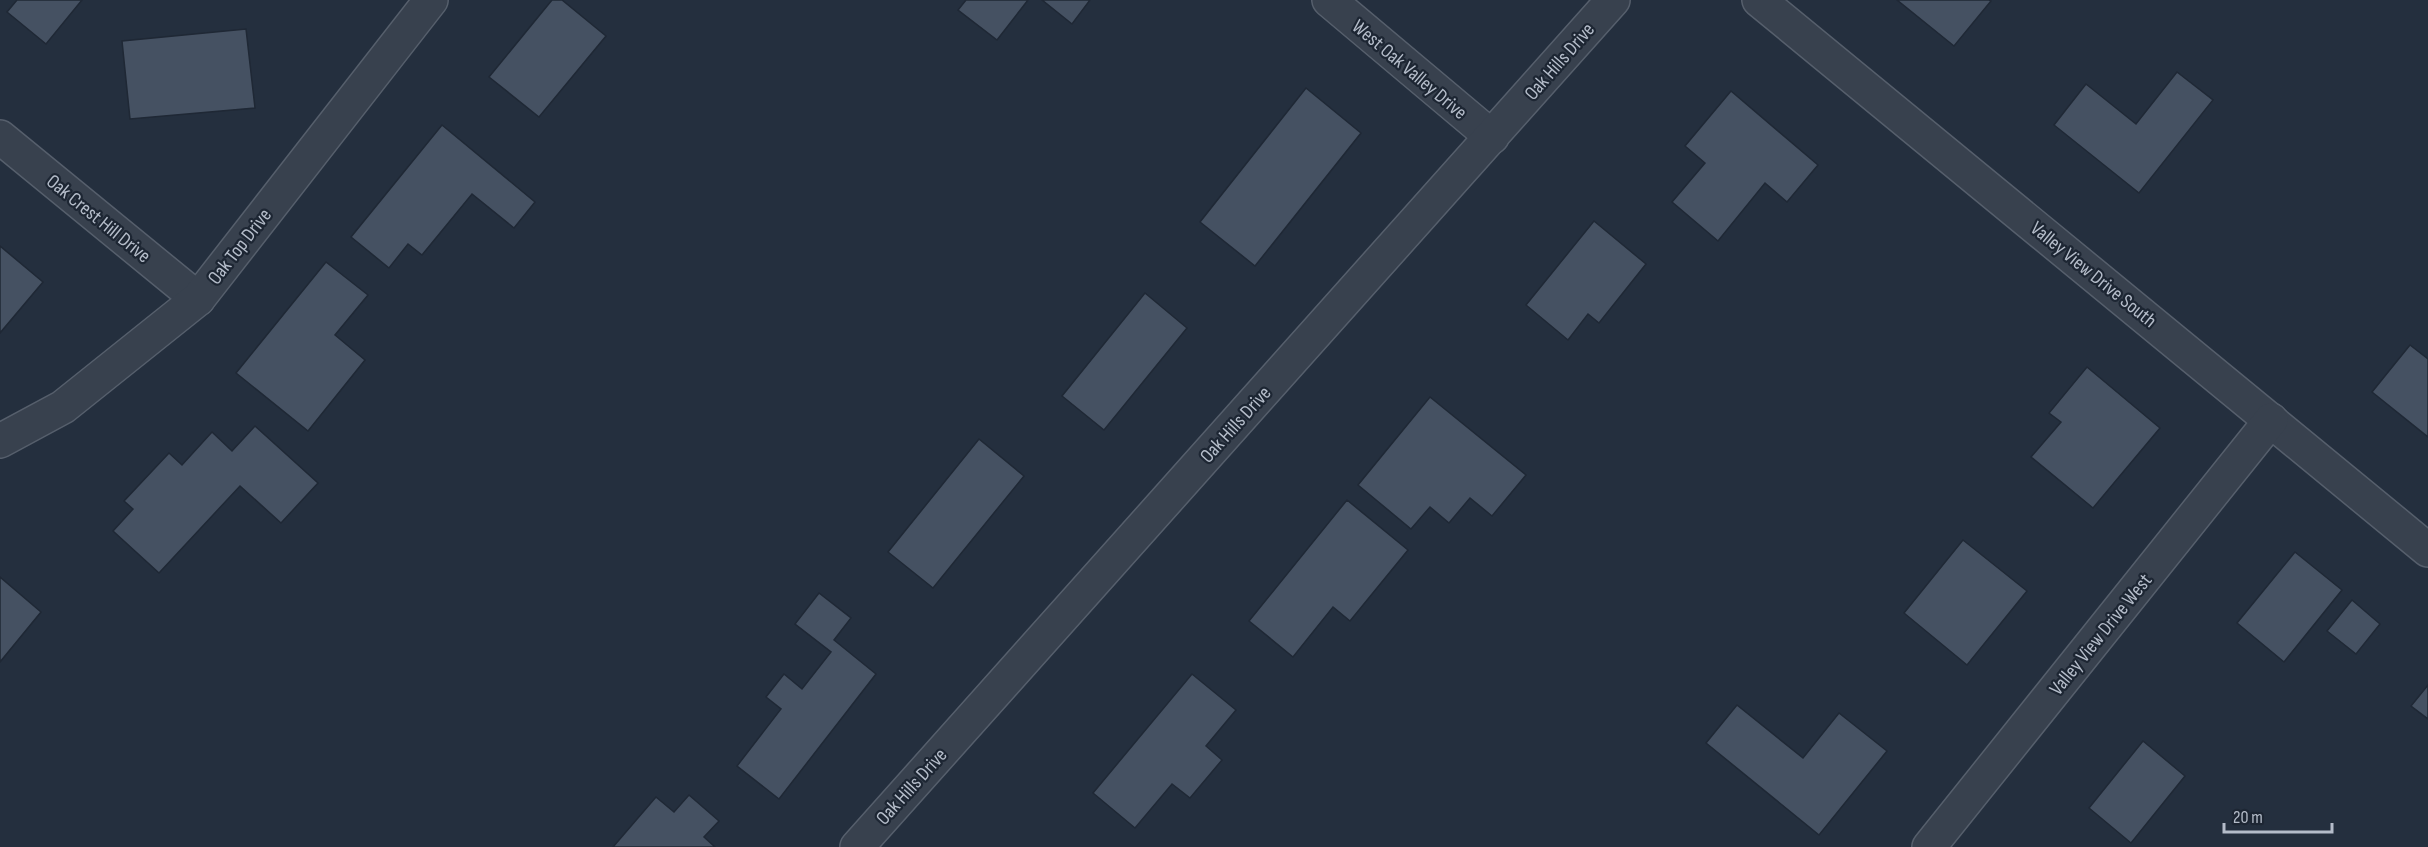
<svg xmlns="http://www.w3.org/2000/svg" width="2428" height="847" viewBox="0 0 2428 847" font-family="'Sofia Sans Condensed',sans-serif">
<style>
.building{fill:#455162;stroke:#1f2835;stroke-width:1.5}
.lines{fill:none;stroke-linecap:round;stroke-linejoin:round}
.minor-casing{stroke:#565f6c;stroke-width:36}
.minor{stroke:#38414e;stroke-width:33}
.labels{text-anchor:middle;stroke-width:4.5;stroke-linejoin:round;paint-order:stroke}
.street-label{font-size:20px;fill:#b4bcc9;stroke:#1d2633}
</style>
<rect width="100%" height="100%" fill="#242f3e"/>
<g class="building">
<path d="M17,0H82L46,44L7,12Z"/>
<path d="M552,0H562L606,36L539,117L489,77Z"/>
<path d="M966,0H1028L997,40L958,10Z"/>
<path d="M1042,0H1090L1072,24Z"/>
<path d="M1897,0H1989L1991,1L1954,46Z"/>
<path d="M246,29L255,108L130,119L122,41Z"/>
<path d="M2177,72L2213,100L2139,193L2054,125L2086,84L2136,124Z"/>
<path d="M1306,88L1361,133L1255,266L1200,222Z"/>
<path d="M1731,91L1818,165L1787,202L1765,183L1718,241L1672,202L1705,163L1685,146Z"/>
<path d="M442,125L535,202L514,228L472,194L422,255L408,244L389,268L351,237Z"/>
<path d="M1594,221L1646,264L1599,323L1588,314L1568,340L1526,305Z"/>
<path d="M0,246L43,282L0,333Z"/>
<path d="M326,262L368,295L335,335L365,360L308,431L236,373Z"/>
<path d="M1145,293L1187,328L1104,430L1062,396Z"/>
<path d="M2410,345L2428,359V437L2372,392Z"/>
<path d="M2087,367L2160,428L2093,508L2031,457L2061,422L2049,413Z"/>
<path d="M1430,397L1526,475L1492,516L1470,498L1449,523L1430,507L1411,529L1358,485Z"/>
<path d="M255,426L318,483L281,523L240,486L159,573L113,531L133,509L124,501L169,453L182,465L212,432L232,451Z"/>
<path d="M979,439L1024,476L933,588L888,552Z"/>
<path d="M1347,500L1408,550L1350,621L1333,607L1293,657L1249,621Z"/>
<path d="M1963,540L2027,591L1967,665L1904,613Z"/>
<path d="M2295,552L2342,590L2284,662L2237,623Z"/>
<path d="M0,577L41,612L0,662Z"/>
<path d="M819,593L851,618L834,640L876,674L779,799L737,766L781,709L766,697L784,674L802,689L831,652L795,624Z"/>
<path d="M2352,600L2380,624L2356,654L2327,631Z"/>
<path d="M1192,674L1236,710L1206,746L1222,760L1190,798L1172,784L1135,828L1093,793Z"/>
<path d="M2428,685V719L2411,706Z"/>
<path d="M1737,705L1803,758L1839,713L1887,751L1819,835L1706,743Z"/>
<path d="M2143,741L2185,776L2131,843L2089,808Z"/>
<path d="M689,795L719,821L704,837L715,847H613L656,797L674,812Z"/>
</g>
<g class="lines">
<g class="minor-casing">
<g id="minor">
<path d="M1329,0L1492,137"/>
<path d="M1759,0L2428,550"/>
<path d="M0,137L198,299"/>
<path d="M0,441L63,407L198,299L431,0"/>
<path d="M857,847L1613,0"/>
<path d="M1929,847L2271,420"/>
</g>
</g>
<use href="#minor" class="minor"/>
</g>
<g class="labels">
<g class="street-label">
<text transform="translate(1559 61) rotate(-49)" y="7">Oak Hills Drive</text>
<text transform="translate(1410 69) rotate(40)" y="7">West Oak Valley Drive</text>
<text transform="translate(99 218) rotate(39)" y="7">Oak Crest Hill Drive</text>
<text transform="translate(239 246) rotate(-52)" y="7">Oak Top Drive</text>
<text transform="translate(2094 274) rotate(39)" y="7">Valley View Drive South</text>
<text transform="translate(1235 424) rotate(-48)" y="7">Oak Hills Drive</text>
<text transform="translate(2100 634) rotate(-51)" y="7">Valley View Drive West</text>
<text transform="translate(911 786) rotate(-48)" y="7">Oak Hills Drive</text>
</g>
</g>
<path d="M2224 823v9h108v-9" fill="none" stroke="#b4bcc9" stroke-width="3"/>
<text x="2233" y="823" font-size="18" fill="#b4bcc9" stroke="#1d2633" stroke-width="4.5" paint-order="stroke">20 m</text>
</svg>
